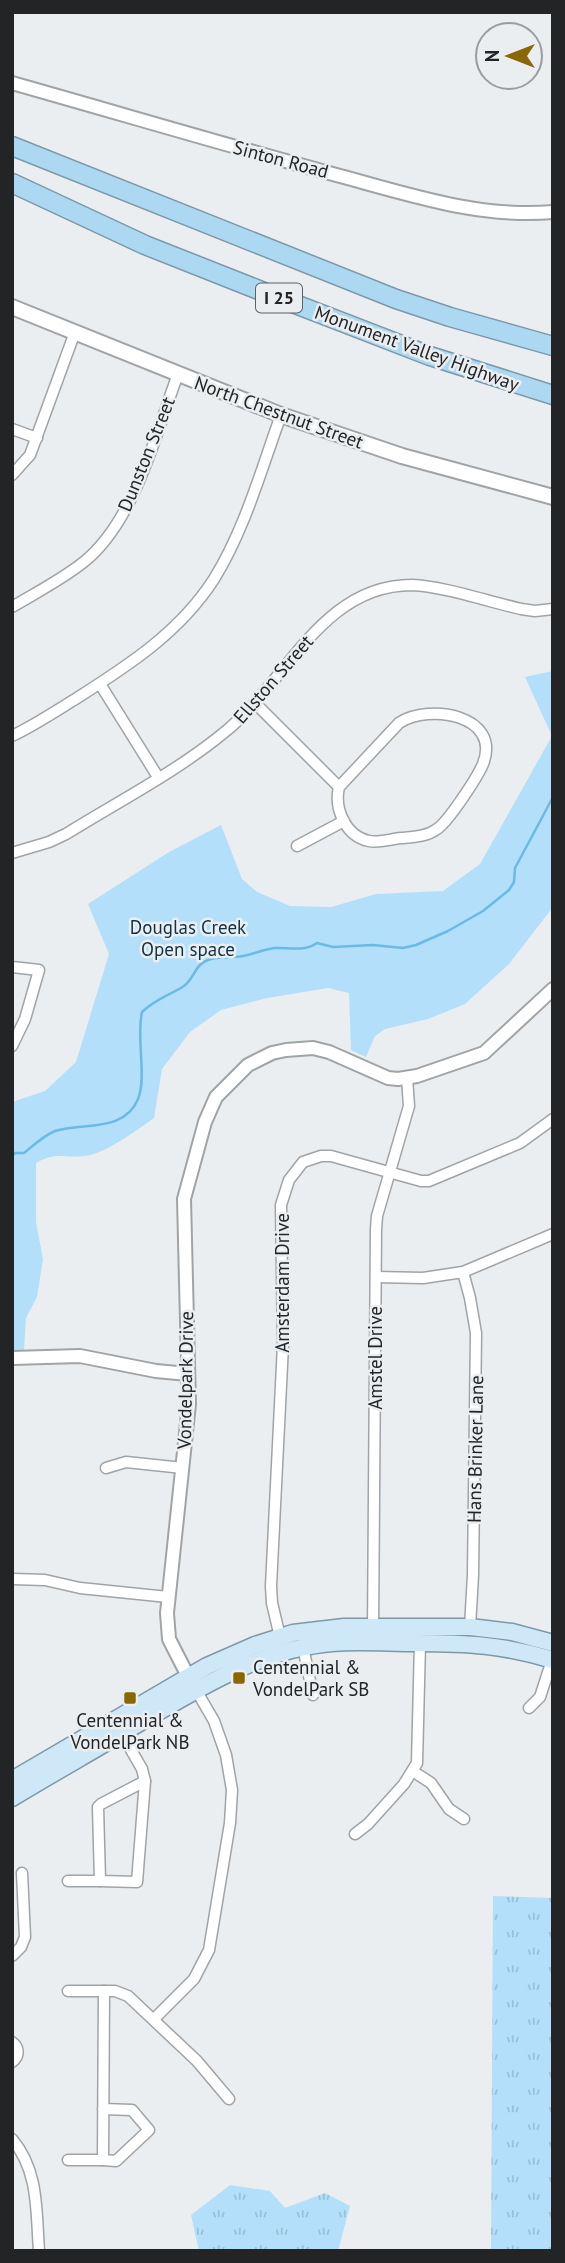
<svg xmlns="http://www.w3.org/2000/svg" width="565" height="2263" viewBox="0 0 565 2263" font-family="'PT Sans',sans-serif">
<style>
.grass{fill:url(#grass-tufts)}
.park{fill:#b3dffa}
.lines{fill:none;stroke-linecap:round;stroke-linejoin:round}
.stream{stroke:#6abae7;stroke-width:2.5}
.minor-casing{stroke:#a0a4a6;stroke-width:13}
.tertiary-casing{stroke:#a0a4a6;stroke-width:16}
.secondary-casing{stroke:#a0a4a6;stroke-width:18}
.primary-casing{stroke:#7c99aa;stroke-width:19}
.motorway-casing{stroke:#7c99aa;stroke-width:21}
.minor{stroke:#fff;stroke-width:10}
.tertiary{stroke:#fff;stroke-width:12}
.secondary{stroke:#fff;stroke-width:14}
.primary{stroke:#cee8f7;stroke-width:16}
.motorway{stroke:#add8f2;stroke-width:18}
.poi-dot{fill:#896705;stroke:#eaeef1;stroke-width:2.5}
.labels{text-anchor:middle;stroke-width:5;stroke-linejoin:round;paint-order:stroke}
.shield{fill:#eaeef1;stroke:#5e6162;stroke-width:2}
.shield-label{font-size:18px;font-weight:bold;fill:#222425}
.street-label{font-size:19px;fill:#222425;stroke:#eaeef1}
.park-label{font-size:19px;fill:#0f3346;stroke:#eaeef1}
.poi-label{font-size:19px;fill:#222425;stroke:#eaeef1;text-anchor:start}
</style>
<defs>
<pattern id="grass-tufts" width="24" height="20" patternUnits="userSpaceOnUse" patternTransform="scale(1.75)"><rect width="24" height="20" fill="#b3dffa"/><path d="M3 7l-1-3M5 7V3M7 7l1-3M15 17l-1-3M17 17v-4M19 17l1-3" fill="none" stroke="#9abfd6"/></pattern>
</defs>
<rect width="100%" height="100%" fill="#eaeef1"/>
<g class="grass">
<path d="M493,1896L553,1898V2251H491Z"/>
<path d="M230,2185L270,2191L285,2208L325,2193L350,2206L338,2251H199L191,2215Z"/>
</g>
<path class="park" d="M553,671V907L509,964L465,1004L428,1019L385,1029L375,1036L366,1057L351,1050L349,993L328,988L267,998L221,1010L190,1032L162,1069L154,1118C137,1130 105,1154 85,1156C64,1159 57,1151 36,1163V1222L43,1259L37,1297L26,1318L24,1350H12V1102L45,1091L76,1062L109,954L88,904L169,852L221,825L242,879L257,892L290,906L331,907L376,894L443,891L480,864L552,736L525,677Z"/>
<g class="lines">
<path class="stream" d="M12,1156L15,1153H24C34,1145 43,1136 55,1131C83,1122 124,1133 138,1099C147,1077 136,1039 142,1012C155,999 170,995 184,986C192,980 194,971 200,965C212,954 229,959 243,956C253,954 263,950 274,948C288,947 305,952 317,943L333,947L373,945L403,948L416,945L448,931L483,911L509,890L514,882L515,868L553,797"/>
<g class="minor-casing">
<g id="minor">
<path d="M12,429L37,438"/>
<path d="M12,475L30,455L75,332"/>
<path d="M12,607C37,592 63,579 85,561C135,520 156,433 178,374"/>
<path d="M100,684L158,777"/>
<path d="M256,704L339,787C334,808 345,836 369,841C379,843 391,839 401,838C413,837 426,837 437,829C448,822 477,778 483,764C502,715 429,703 399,723L339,787"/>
<path d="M12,736C35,725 56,711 77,698C129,665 180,632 214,579C245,529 261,470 281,415"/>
<path d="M297,846L344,821"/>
<path d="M12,853L49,842L66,834C119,801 178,771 226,731C288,680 322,585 412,585C442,586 490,602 521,609L535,611L553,609"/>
<path d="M12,967L39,970L25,1019L12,1046"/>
<path d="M463,1272L470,1298L476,1333L473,1575L470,1627"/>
<path d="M376,1277L423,1278L463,1272L553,1234"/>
<path d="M106,1468L126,1462L183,1468"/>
<path d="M12,1579L45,1580L80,1588L168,1597"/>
<path d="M373,1631L376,1229L377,1216L409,1106L407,1078"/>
<path d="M280,1637L272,1603L271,1586L283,1345L281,1205L289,1180L303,1162L321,1156H331L421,1181H429L520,1143L553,1119"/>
<path d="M303,1647L313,1695"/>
<path d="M529,1708L540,1697L552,1660"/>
<path d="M122,1734L142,1769L145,1781"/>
<path d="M414,1772L431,1783L449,1809L464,1819"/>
<path d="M145,1781L137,1882L100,1881L98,1807L101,1804Z"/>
<path d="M355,1834L368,1824L404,1784L417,1763L420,1643"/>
<path d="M68,1881H100"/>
<path d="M12,1956L21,1947L25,1937L22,1873"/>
<path d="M68,1991H115L128,1996L197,2061L229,2099"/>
<path d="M154,2019L194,1979L209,1950L230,1823L232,1790L226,1755L214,1721L196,1690"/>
<path d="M12,2042C19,2047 20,2056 12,2062"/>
<path d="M103,2109L132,2110L149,2130L116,2161L103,2160L104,1991"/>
<path d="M12,2139C39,2171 36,2211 39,2251"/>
<path d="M68,2160H103"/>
</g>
</g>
<g class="tertiary-casing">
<g id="tertiary">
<path d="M12,83C118,113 223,144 329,173C402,192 477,219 553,212"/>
<path d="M12,1358L80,1356L156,1371L188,1374"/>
<path d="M192,1684L169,1639L167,1613L189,1404L184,1199L205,1122L216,1097L248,1065L272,1053L286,1050L313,1048L329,1052L388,1078L398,1079L417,1076L484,1053L553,989"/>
</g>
</g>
<g class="secondary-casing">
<path id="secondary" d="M12,307L281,415L402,456L553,497"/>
</g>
<g class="primary-casing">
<g id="primary">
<path d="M12,1780L207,1666L255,1645L293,1633L344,1627H470L512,1632L553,1643"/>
<path d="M12,1798C55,1772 98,1748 141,1722C193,1692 245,1659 305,1647C341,1639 379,1643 416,1643C467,1643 504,1645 553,1660"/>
</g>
</g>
<g class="motorway-casing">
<g id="motorway">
<path d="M12,146L396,299L450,317L553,346"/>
<path d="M12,183L145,245L264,292L430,356L553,395"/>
</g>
</g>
<use href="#minor" class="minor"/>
<use href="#tertiary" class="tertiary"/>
<use href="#secondary" class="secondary"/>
<use href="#primary" class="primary"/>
<use href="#motorway" class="motorway"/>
</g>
<g class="poi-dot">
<rect x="232" y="1671" width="14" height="14" rx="3.5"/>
<rect x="123" y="1691" width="14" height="14" rx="3.5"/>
</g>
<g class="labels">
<rect class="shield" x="256" y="283.5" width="46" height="29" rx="5"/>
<g class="shield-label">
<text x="279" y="304">I 25</text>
</g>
<g class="street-label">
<text transform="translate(281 159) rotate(15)" y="7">Sinton Road</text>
<text transform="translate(417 348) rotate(20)" y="7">Monument Valley Highway</text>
<text transform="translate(279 412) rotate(20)" y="7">North Chestnut Street</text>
<text transform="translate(146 454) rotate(-68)" y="7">Dunston Street</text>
<text transform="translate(273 679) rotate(-49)" y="7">Ellston Street</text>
<text transform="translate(282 1283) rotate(-90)" y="7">Amsterdam Drive</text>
<text transform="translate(375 1358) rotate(-90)" y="7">Amstel Drive</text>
<text transform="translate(185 1380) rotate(-89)" y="7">Vondelpark Drive</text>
<text transform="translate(475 1449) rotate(-89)" y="7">Hans Brinker Lane</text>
</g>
<g class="park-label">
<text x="188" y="934">Douglas Creek<tspan x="188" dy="22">Open space</tspan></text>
</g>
<g class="poi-label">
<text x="253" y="1674">Centennial &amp;<tspan x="253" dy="22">VondelPark SB</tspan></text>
<text x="130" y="1727" text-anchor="middle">Centennial &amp;<tspan x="130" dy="22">VondelPark NB</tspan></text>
</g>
</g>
<rect width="565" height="2263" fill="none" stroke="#222425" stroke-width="28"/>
<g transform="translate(509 56) rotate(270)"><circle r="33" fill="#eaeef1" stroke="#9a9d9f" stroke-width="2"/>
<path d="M0-5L12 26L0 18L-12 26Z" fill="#896705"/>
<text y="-10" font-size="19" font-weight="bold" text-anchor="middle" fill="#222425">N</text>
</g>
</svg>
